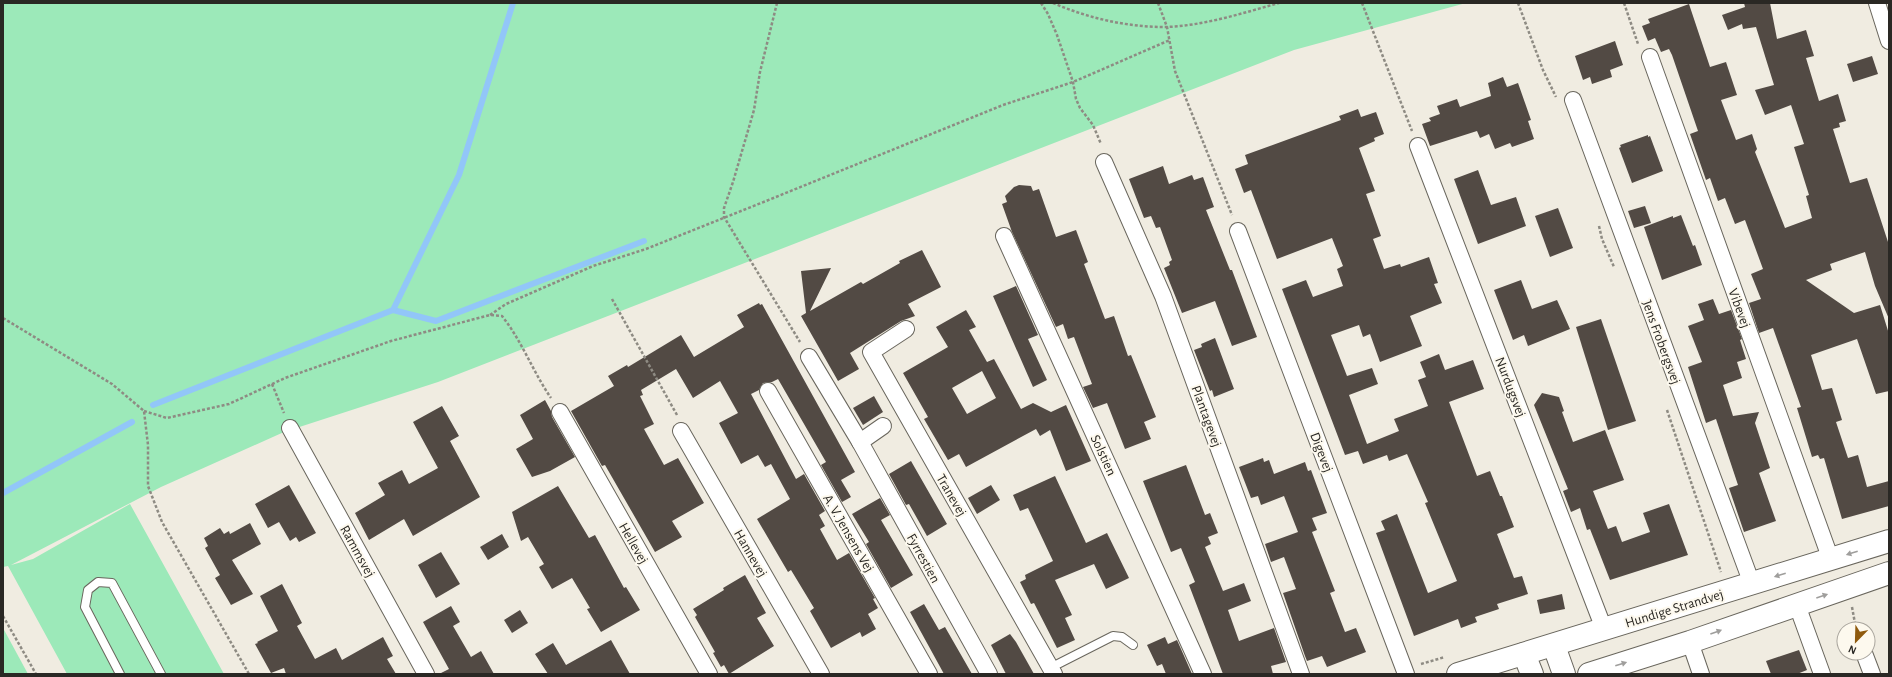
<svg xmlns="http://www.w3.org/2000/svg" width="1892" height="677" viewBox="0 0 1892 677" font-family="'Alegreya Sans',sans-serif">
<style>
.green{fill:#9ce9b9}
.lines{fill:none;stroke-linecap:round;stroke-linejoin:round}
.stream{stroke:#92c6f8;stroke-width:6}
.building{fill:#524a44;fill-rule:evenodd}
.lane-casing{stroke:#69665d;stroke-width:10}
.street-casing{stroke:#69665d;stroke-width:18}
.secondary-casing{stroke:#69665d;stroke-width:24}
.path{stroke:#8e8b83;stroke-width:2.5;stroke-dasharray:3 2;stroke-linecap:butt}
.lane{stroke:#fff;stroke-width:8}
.street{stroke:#fff;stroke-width:16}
.secondary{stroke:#fff;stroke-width:22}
.oneway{fill:#9f9e9c}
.labels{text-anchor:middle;stroke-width:4;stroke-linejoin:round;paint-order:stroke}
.street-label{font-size:14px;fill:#2a2824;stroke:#fdf9ee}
</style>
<rect width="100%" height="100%" fill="#f0ece1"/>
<g class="green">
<path d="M3,3H1466L1294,50L438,382L284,432L161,487L11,565L33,559L130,504L224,674H67L8,566L3,567Z"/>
<path d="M3,628L28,674H3Z"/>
</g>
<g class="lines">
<g class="stream">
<path d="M393,310L436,321L644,241"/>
<path d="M153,405L393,310L459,175L513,3"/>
<path d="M3,493L132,422"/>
</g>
</g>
<g class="building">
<path d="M1744,3H1770L1777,39L1806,30L1814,56L1806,58L1819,101L1838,94L1846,121L1839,123L1840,127L1833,129L1850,183L1867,178L1889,245V319L1875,286L1865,252L1830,264L1832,270L1806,280L1854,313L1880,305L1889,334V391L1876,394L1857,339L1811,355L1822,390L1832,388L1842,420L1836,422L1848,458L1858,455L1867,487L1889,481V506L1842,519L1824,458L1820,459L1818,455L1812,457L1797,408L1801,407L1773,328L1759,333L1749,303L1761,299L1751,274L1763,269L1745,220L1735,224L1725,198L1718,201L1710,178L1706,180L1690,134L1698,131L1672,55L1669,49L1661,52L1655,38L1648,41L1642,26L1650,23L1648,19L1689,4L1710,67L1726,62L1737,95L1721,100L1736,140L1752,134L1757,149L1755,152L1785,228L1812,218L1806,196L1809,195L1794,147L1804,144L1791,105L1765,115L1755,90L1774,85L1756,27L1743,29L1742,24L1728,30L1722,15L1745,7Z"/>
<path d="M1615,41L1623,65L1610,70L1612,77L1592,84L1590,77L1583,80L1575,56Z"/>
<path d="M1872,56L1878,74L1853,82L1847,64Z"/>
<path d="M1503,77L1507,87L1518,83L1531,120L1528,121L1534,139L1512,147L1510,143L1495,149L1489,134L1480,138L1477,131L1430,146L1422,124L1431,121L1429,118L1440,114L1437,106L1457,99L1460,107L1491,96L1488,83Z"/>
<path d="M1358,109L1361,117L1376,112L1384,134L1374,138L1375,141L1359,148L1375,191L1366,194L1381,236L1373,239L1384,269L1400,264L1401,267L1429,257L1438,283L1434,284L1442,303L1410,316L1422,346L1380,362L1370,334L1363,337L1359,325L1331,335L1347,376L1372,368L1378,384L1349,395L1367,444L1399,431L1394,419L1428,406L1418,380L1426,377L1420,362L1439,354L1445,370L1473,360L1484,389L1449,402L1477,476L1490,471L1500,496H1502L1514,527L1497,534L1514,578L1522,576L1528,594L1497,604L1499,609L1475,617L1477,622L1461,628L1458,619L1414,636L1376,533L1385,530L1381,521L1397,514L1428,593L1457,581L1425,503L1428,502L1407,454L1389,461L1387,455L1363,464L1358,451L1345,455L1282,289L1306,280L1313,297L1343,286L1337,269L1343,266L1332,238L1277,259L1251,190L1244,193L1235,169L1248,164L1245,155L1341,120L1339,116Z"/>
<path d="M1648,135V137L1650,136L1663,171L1632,183L1619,148L1621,147L1620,145Z"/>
<path d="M1163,166L1169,184L1192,175L1194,180L1203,177L1214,207L1206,210L1230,270H1232L1257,337L1232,346L1215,301L1182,313L1164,268L1170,265L1169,262L1172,260L1160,227L1156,228L1151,216L1144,218L1129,179Z"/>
<path d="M1478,170L1491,205L1516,197L1526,226L1478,244L1454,179Z"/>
<path d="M1019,185L1031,186L1033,191L1039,189L1056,237L1076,230L1088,262L1084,264L1105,319L1114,316L1128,356L1131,355L1156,417L1144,422L1151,439L1125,449L1107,403L1093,408L1083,387L1092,384L1074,337L1068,339L1063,324L1056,327L1012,232L1002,204L1007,202L1005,196L1014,187Z"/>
<path d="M1645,206L1651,223L1634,228L1628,211Z"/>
<path d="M1558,208L1573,248L1550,257L1535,216Z"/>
<path d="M1681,215L1693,246L1695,245L1702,265L1662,280L1644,227L1673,216V218Z"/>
<path d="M922,250L941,287L908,304L915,316L901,321L850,353L859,369L838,381L801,316L806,313L801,271L831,268L810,311L861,282L863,284L900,263L899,261Z"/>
<path d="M1521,280L1532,309L1557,300L1570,329L1528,346L1524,335L1513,340L1494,290Z"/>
<path d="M1016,286L1038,335L1028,339L1047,380L1033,387L993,296Z"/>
<path d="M1713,299L1719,314L1731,310L1742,339L1740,340L1746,359L1737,362L1742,378L1723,385L1733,416L1759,412L1755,423L1770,468L1759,473L1776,521L1744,532L1729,488L1738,485L1716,419L1706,423L1688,367L1702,362L1688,326L1704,320L1698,304Z"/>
<path d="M759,303L760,305L762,304L855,472L841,480L851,497L842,502L821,465L826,462L778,379L772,382L763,383L759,390L751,394L796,479L804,474L825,511L819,515L825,526L820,529L837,560L849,553L875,598L873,599L878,608L868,614L876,629L862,637L860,632L831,648L810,611L814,608L791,570L788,572L757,519L790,499L771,464L765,467L758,455L741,464L719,423L738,413L720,381L693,398L676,369L641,390L643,395L640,396L654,424L644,429L664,465L678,458L704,503L672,521L682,537L655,552L605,465L602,466L571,411L614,386L608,376L627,365L628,367L681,335L694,357L744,327L737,315Z"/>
<path d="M966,310L976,327L969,330L987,362L994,359L1021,409L1033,403L1051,412L1066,405L1091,461L1066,471L1050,430L1040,436L1036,429L966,467L959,454L948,460L924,419L928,417L903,373L948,347L936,327ZM982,371L996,398L967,414L952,388Z"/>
<path d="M1601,319L1636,421L1608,430L1576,327Z"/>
<path d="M1215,338L1234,389L1214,397L1212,390L1210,391L1194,350L1202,347L1201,344Z"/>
<path d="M1542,393L1559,397L1564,411L1562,412L1573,442L1605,430L1624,480L1593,491L1608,529L1616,526L1622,542L1650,532L1643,513L1669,504L1688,555L1610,580L1590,529L1587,530L1580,508L1571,512L1563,491L1568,489L1534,405Z"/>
<path d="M874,396L883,412L863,425L853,408Z"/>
<path d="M545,400L551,411L552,417L575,457L550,471L532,477L516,449L533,439L520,415Z"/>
<path d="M442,406L459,436L450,441L480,497L413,536L404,519L369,540L355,513L385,495L378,483L402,470L409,484L438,468L413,422Z"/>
<path d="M1263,458L1264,462L1269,460L1274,474L1305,462L1308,471L1311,470L1327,513L1312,518L1317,530L1312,532L1335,591L1330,593L1345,632L1356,628L1366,652L1327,667L1322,656L1307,661L1305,656L1283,593L1296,589L1284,557L1271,562L1265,544L1298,532L1284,496L1261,505L1258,496L1251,498L1239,467Z"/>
<path d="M911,461L947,524L927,536L909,504L906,505L889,474Z"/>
<path d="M1186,465L1205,515L1210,513L1218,533L1208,537L1211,544L1205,547L1223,591L1244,583L1251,601L1228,610L1239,641L1274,628L1286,662L1271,666L1273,674H1223L1189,585L1195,582L1181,548L1171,552L1143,481Z"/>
<path d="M1055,476L1086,543L1107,533L1129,578L1106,589L1094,564L1055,580L1072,615L1065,618L1075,640L1057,648L1034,603L1031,604L1020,582L1026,579L1025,575L1053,561L1028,508L1020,511L1013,495Z"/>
<path d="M289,485L316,533L299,542L296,537L290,541L279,522L268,528L255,504Z"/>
<path d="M991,485L1000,500L977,514L968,498Z"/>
<path d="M558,486L589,538L595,535L624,588L626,587L640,610L601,632L587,609L590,608L572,578L552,589L539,567L544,564L528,537L521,541L512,512Z"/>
<path d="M880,498L890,515L881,520L913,575L891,588L866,544L869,542L852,514Z"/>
<path d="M250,523L261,544L232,560L253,594L231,605L215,578L220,575L205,548L208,546L204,538L220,528L224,534L229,531L230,534Z"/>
<path d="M502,534L509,547L488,560L480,547Z"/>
<path d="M441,552L460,584L436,598L418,565Z"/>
<path d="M745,575L766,613L757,618L774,646L729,674L724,665L721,667L713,653L715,652L695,617L697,615L693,609L724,590L723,588Z"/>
<path d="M282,584L302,623L297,626L315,659L336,648L342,660L383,637L393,656L387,659L396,674H286L284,668L271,673L255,644L258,643L257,642L278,631L260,596Z"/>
<path d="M1562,594L1565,609L1540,614L1537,600Z"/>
<path d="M924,604L939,630L945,627L972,674H944L910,612Z"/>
<path d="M451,606L460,622L453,626L471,657L481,651L494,674H439L449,669L423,622Z"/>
<path d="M520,610L528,623L512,633L504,620Z"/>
<path d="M1010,634L1016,642L1034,674H1006L991,645Z"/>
<path d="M1165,637L1168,644L1177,640L1192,674H1166L1162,664L1157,666L1147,645Z"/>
<path d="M611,640L630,674H548L535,654L553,643L566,665Z"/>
<path d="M1799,650L1807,670L1797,674H1771L1766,661Z"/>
</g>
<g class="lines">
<g class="lane-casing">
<g id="lane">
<path d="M1050,668L1113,636L1122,637L1133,645"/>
<path d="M120,674L85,607L88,590L98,582L112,583L161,674"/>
</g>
</g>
<g class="street-casing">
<g id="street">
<path d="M1877,3L1889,41"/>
<path d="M1650,57L1831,560"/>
<path d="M1573,100L1752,584"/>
<path d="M1418,146L1604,629"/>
<path d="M1104,162L1163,296L1301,674"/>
<path d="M1238,231L1406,674"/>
<path d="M1004,236L1203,674"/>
<path d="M906,329L871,352L1054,674"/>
<path d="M809,357L860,442L989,674"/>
<path d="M768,391L929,674"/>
<path d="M560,412L709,674"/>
<path d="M290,428L426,674"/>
<path d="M681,431L821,674"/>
<path d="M860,442L883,426"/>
<path d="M1797,605L1822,674"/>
<path d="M1690,642L1701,674"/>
<path d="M1864,653L1872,674"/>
</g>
</g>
<g class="secondary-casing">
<g id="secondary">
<path d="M1554,646L1564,674"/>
<path d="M1524,654L1532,674"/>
<path d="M1458,674L1889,541"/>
<path d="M1589,674L1690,642L1889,573"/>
</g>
</g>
<g class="path">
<path d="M777,3L760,72L754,110L733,182L724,208V217L800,342"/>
<path d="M1041,3L1048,14L1057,35L1073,82L1076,99L1080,108L1093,125L1101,144"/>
<path d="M1053,3C1088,18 1126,27 1165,27C1203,26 1243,13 1279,3"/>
<path d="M1158,3L1167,27L1175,71L1232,215"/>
<path d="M1362,3L1412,131"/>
<path d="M1518,3L1543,70L1556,97"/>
<path d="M1624,3L1638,44"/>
<path d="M1599,226L1602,239L1614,267"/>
<path d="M612,299L677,415"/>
<path d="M490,315L506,304L593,266L646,249L766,201L1003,105L1073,82L1170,40"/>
<path d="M3,318L112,384L144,411L148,445V486L162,522L249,674"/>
<path d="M272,384L284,413"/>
<path d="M1667,410L1721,572"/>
<path d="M144,411L167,418L229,404L285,378L391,341L490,315L502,316C522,341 533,372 551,398"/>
<path d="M1852,607L1856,629"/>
<path d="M3,616L36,674"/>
<path d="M1421,664L1445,657"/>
</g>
<use href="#lane" class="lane"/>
<use href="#street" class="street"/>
<use href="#secondary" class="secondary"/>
</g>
<defs><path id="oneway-solid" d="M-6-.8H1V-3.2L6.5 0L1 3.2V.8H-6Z"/></defs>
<g class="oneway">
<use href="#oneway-solid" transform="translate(1852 553) rotate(162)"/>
<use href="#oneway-solid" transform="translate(1780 575) rotate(163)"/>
<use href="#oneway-solid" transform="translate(1822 596) rotate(-19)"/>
<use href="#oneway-solid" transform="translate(1716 632) rotate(-20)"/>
<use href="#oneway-solid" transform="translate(1621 664) rotate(-18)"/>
</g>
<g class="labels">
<g class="street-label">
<text transform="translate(1740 308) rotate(70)" y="5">Vibevej</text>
<text transform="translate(1662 342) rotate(70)" y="5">Jens Frobergsvej</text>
<text transform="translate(1511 387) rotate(69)" y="5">Nurdugsvej</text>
<text transform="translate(1207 416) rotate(70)" y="5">Plantagevej</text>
<text transform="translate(1322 452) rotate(69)" y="5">Digevej</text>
<text transform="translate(1104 455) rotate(65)" y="5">Solstien</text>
<text transform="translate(952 495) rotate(60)" y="5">Tranevej</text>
<text transform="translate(849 533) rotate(60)" y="5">A. V. Jensens Vej</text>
<text transform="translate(634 543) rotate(60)" y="5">Hellevej</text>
<text transform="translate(358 551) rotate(61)" y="5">Rammsvej</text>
<text transform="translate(751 553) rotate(60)" y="5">Hannevej</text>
<text transform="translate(924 558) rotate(61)" y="5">Fyrrestien</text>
<text transform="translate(1674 608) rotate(-17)" y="5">Hundige Strandvej</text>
</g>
</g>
<rect width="1892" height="677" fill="none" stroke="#2a2824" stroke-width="8"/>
<g transform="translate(1856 641) rotate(203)"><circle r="19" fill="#fdf9ee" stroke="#a9a59d"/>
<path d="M0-3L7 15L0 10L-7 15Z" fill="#8f5a0d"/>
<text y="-6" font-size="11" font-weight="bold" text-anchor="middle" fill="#2a2824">N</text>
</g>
</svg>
